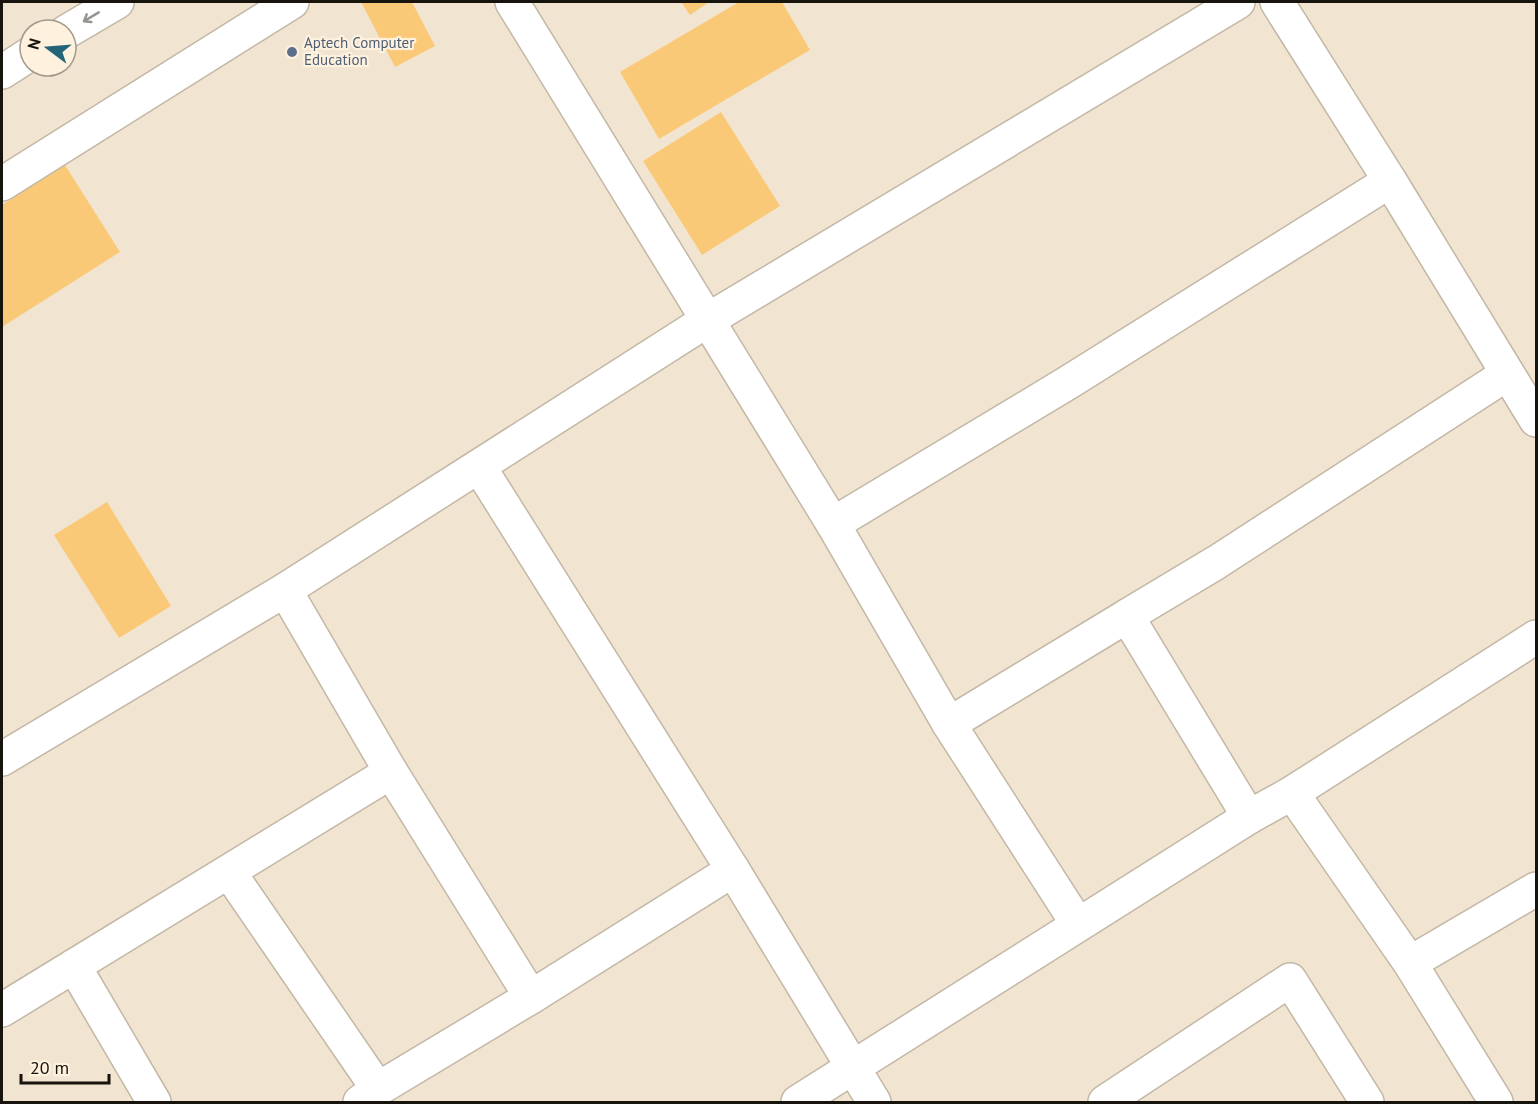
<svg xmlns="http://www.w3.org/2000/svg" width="1538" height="1104" viewBox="0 0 1538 1104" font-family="'PT Sans',sans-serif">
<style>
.building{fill:#fac978}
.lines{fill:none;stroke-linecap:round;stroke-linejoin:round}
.minor-casing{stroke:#c3b7a5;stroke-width:36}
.major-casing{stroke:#c3b7a5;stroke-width:36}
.minor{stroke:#fff;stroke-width:33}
.major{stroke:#fff;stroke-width:33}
.oneway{stroke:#979592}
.service-dot{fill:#5c6f8a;stroke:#fef2df;stroke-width:2}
.labels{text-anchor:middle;stroke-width:4.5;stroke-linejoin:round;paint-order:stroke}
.service-label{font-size:15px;fill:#4e5e75;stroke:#fef2df;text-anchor:start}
</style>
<rect width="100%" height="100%" fill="#f1e5d2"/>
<g class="building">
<path d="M361,2H412L435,46L395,67Z"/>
<path d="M681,2H709L690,15Z"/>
<path d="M739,2H782L810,50L659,139L620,72Z"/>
<path d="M721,112L780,206L702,255L643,161Z"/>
<path d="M65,165L120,252L2,327V205Z"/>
<path d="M107,502L171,606L119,638L54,535Z"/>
</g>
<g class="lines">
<g class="minor-casing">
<g id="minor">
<path d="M512,2L833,524L949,724L1077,923"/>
<path d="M1277,2L1390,181"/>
<path d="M2,184L292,2"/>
<path d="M1507,374L1217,562L1127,616L1249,817L1292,793L1536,637"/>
<path d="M480,468L733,870L874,1102"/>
<path d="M833,524L1069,382L1390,181L1536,420"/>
<path d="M285,590L391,772L531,997"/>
<path d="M949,724L1127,616"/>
<path d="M2,759L285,590L706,321L1238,2"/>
<path d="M1292,793L1410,963L1496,1102"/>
<path d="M229,872L378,1089"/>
<path d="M1410,963L1536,889"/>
<path d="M74,966L154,1102"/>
<path d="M2,1010L391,772"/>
<path d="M360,1102L378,1089L531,997L733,870"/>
<path d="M798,1102L1249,817"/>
<path d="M1105,1102L1290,980L1367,1102"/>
</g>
</g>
<g class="major-casing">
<g id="major">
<path d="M66,32L117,2"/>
<path d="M2,72L30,54"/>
</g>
</g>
<use href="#minor" class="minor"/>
<use href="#major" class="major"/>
</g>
<defs><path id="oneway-shaft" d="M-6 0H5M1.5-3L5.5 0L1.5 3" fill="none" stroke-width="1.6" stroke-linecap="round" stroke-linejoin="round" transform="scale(1.5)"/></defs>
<use class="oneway" href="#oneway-shaft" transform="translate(91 17) rotate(149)"/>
<circle class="service-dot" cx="292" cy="52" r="6"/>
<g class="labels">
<g class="service-label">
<text x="304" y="48">Aptech Computer<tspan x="304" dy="17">Education</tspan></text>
</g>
</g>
<rect width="1538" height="1104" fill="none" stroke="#17130d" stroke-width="6"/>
<g transform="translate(48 48) rotate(286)"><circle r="28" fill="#fef2df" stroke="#a2998b" stroke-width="1.5"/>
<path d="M0-4.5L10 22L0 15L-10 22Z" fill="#246479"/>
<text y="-9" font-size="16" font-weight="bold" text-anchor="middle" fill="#17130d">N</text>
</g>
<path d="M21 1074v9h88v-9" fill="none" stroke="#17130d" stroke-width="3"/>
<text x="30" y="1074" font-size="18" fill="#17130d" stroke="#fef2df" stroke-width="4.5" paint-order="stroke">20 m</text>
</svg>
